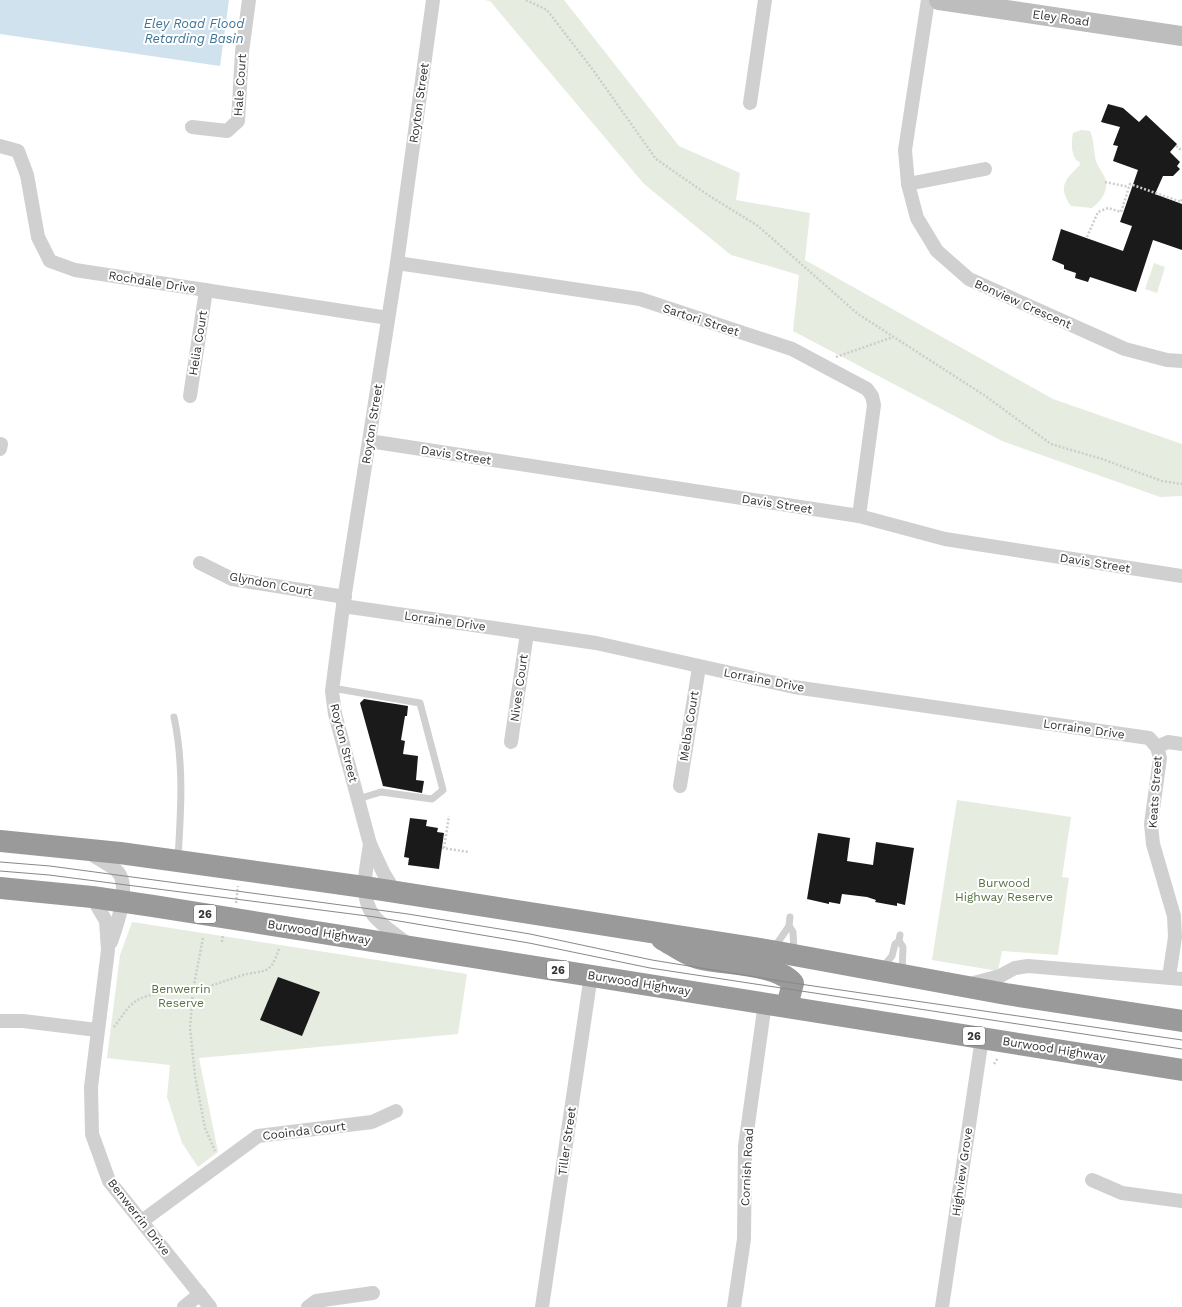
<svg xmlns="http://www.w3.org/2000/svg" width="1182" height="1307" viewBox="0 0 1182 1307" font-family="'Work Sans',sans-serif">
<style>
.green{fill:#e6ecdf}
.water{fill:#cfe2ee}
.building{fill:#1a1a1a}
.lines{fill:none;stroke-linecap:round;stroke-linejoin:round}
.path{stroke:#cdcdcd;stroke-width:2.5;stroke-dasharray:2 2;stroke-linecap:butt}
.lane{stroke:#d0d0d0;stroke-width:7}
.street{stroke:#d0d0d0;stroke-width:14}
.secondary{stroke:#bdbdbd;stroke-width:20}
.highway{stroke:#9a9a9a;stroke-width:22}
.tram{stroke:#888;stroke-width:1}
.labels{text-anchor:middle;stroke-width:4;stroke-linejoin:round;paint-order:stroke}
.shield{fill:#fff;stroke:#707070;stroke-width:1}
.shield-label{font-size:11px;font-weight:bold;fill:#333}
.street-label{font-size:12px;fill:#333;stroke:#fff}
.park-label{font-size:12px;fill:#56703f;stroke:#fff}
.water-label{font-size:13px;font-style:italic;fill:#3f7597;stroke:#fff}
</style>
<rect width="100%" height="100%" fill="#fff"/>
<g class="green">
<path d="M484,0H564L679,146L740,173L736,200L810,213L805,260L1053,399L1182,444V496L1160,497L1002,441L793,331L799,275L731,255L644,184L490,1Z"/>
<path d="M1081,130L1090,131C1094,140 1093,147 1095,156C1095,163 1101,170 1104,176C1111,188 1101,201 1092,208L1071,206C1057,186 1066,179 1080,165L1079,161H1077C1071,153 1071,143 1073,133Z"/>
<path d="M1154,263L1165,267L1157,293L1145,289Z"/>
<path d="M957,800L1071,817L1062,877L1069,878L1058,955L1002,951L998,971L932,960Z"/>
<path d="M132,922L467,974L458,1034L199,1058L218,1152L198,1167L182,1143L167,1097L170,1065L107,1058L120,955Z"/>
</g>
<path class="water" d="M0,0H229L220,66L0,34Z"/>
<g class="building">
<path d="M1108,104L1123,108L1139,122L1146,115L1177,144L1170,152L1180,162L1177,166L1180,169L1173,176H1163L1155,194L1182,204V250L1153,240L1136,292L1090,277L1088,282L1075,278L1076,273L1064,269V265L1052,260L1061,229L1123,251L1132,226L1120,222L1138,170L1113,161L1118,146L1113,145L1120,127L1101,122Z"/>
<path d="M364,699L408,706L407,716H405L401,740L405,741L403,754L418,756L416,780L424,781L422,793L383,786L360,703Z"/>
<path d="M410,818L427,820L426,826L438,828L437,832L444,833L439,869L408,865L409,858L404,857Z"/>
<path d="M818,833L850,838L847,861L873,865L876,842L914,848L905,905L897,903V906L875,902L876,900L867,897L842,894L840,904L829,902V904L807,899Z"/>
<path d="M278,977L320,992L302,1036L260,1020Z"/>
</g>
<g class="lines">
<g class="path">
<path d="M526,0L547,10L593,70L656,159L708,195L758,226L858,314L984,395L1051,444L1102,459L1162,481L1182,484"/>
<path d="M1176,146L1182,151"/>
<path d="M1105,182L1129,187"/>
<path d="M1087,237L1098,212L1108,208L1121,212L1130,184L1181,202L1182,198"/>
<path d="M836,357L893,337"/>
<path d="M442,848L469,852"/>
<path d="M444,848L449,816"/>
<path d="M236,903L238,886"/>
<path d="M203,938L193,990L190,1028L195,1076L205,1128L215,1151"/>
<path d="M222,942L223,934"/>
<path d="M114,1027C120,1019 127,1007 136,1001C149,992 177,992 193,990C210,987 224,981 240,976C265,968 269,978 279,949"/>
<path d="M994,1064L998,1058"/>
</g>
<g class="lane">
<path d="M332,688L420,703L443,790L432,799L381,792L358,799"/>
<path d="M174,717C184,764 181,811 178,858"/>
<path d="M789,926L793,932L794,952"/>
<path d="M900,935L899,941L903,947L902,973"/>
<path d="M774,948L789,926L790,917"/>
<path d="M883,967L892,956L895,944L899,941"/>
</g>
<g class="street">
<path d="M928,0L905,150L908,184L917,218L937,251L969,279L1125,349L1167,360L1182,361"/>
<path d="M750,103L765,0"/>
<path d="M192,127L227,131L238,121L242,52L249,0"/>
<path d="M0,146L18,151L27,175L38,237L50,261L75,270L388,318"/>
<path d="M908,184L985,169"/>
<path d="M397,263L640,299L792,349L867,389L872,396L874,405L859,516"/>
<path d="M190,396L206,290"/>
<path d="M369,441L859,516L945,539L1182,576"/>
<path d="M0,449L1,444"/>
<path d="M200,563L232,579L345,597"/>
<path d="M343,606L596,643L794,687L1149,738L1157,747L1168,742L1182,744"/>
<path d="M511,742L527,633"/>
<path d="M1157,747L1160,758L1151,824L1153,844L1174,916L1175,937L1169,977"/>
<path d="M680,786L699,667"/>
<path d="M370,844C367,867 358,896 374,916C382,926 400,937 410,946"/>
<path d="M87,851C96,858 107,863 116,870C132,884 117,925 111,942"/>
<path d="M395,892L383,872L370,844L335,714L332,691L343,606L397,263L433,0"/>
<path d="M92,897L106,921L108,950L91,1087L92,1134L109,1181L210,1307"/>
<path d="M970,984L1000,976L1015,968L1028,966L1182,979"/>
<path d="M0,1021H23L97,1030"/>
<path d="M1092,1180L1122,1193L1182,1201"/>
<path d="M142,1221L258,1136L372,1122L396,1111"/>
<path d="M184,1307L200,1294"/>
<path d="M308,1307L316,1301L373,1293"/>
<path d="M542,1307L591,975"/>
<path d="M734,1307L744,1239L745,1146L765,1003"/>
<path d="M942,1307L982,1038"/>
</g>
<path class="secondary" d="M939,0L1182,36"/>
<g class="highway">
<path d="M0,841L120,853L364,887L772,951L1006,994L1182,1021"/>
<path d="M0,888L92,897L153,906L1182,1070"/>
<path d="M662,939C673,945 686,955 698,958C724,965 776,963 793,983L787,1006"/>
</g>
<g class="tram">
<path d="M0,862L50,866L408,914L530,934L652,960L793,983L1182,1040"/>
<path d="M0,871L49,875L375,917L529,943L650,968L1182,1049"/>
</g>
</g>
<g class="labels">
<g class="shield">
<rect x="194" y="905" width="22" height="18" rx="3"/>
<rect x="547" y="961" width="22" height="18" rx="3"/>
<rect x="963" y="1027" width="22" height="18" rx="3"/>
</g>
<g class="shield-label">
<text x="205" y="918">26</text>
<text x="558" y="974">26</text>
<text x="974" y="1040">26</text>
</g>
<g class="street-label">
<text transform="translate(1061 18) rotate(8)" y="4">Eley Road</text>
<text transform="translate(240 85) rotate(-86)" y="4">Hale Court</text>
<text transform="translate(419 103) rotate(-82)" y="4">Royton Street</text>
<text transform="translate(152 282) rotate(9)" y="4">Rochdale Drive</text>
<text transform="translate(1023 304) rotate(24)" y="4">Bonview Crescent</text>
<text transform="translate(701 320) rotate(18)" y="4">Sartori Street</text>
<text transform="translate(198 343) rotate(-81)" y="4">Helia Court</text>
<text transform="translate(372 424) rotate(-81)" y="4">Royton Street</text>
<text transform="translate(456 455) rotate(9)" y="4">Davis Street</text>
<text transform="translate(777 504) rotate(9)" y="4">Davis Street</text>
<text transform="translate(1095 563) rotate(9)" y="4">Davis Street</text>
<text transform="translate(271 584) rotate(11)" y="4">Glyndon Court</text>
<text transform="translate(445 621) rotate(8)" y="4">Lorraine Drive</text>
<text transform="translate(764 680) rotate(11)" y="4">Lorraine Drive</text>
<text transform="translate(519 688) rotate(-82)" y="4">Nives Court</text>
<text transform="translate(689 726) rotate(-81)" y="4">Melba Court</text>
<text transform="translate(1084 729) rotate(8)" y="4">Lorraine Drive</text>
<text transform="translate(344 743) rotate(76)" y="4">Royton Street</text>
<text transform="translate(1155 792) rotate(-86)" y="4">Keats Street</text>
<text transform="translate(319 932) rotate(9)" y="4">Burwood Highway</text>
<text transform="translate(639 983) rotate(9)" y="4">Burwood Highway</text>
<text transform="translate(1054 1049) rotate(9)" y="4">Burwood Highway</text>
<text transform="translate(304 1131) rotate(-7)" y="4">Cooinda Court</text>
<text transform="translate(567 1141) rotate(-82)" y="4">Tiller Street</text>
<text transform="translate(747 1167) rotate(-87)" y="4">Cornish Road</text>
<text transform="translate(962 1172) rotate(-82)" y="4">Highview Grove</text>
<text transform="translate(139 1217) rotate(52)" y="4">Benwerrin Drive</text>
</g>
<g class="park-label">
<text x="1004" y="887">Burwood<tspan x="1004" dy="14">Highway Reserve</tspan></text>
<text x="181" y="993">Benwerrin<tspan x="181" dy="14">Reserve</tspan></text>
</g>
<g class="water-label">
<text x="194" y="28">Eley Road Flood<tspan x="194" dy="15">Retarding Basin</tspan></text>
</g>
</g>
</svg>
